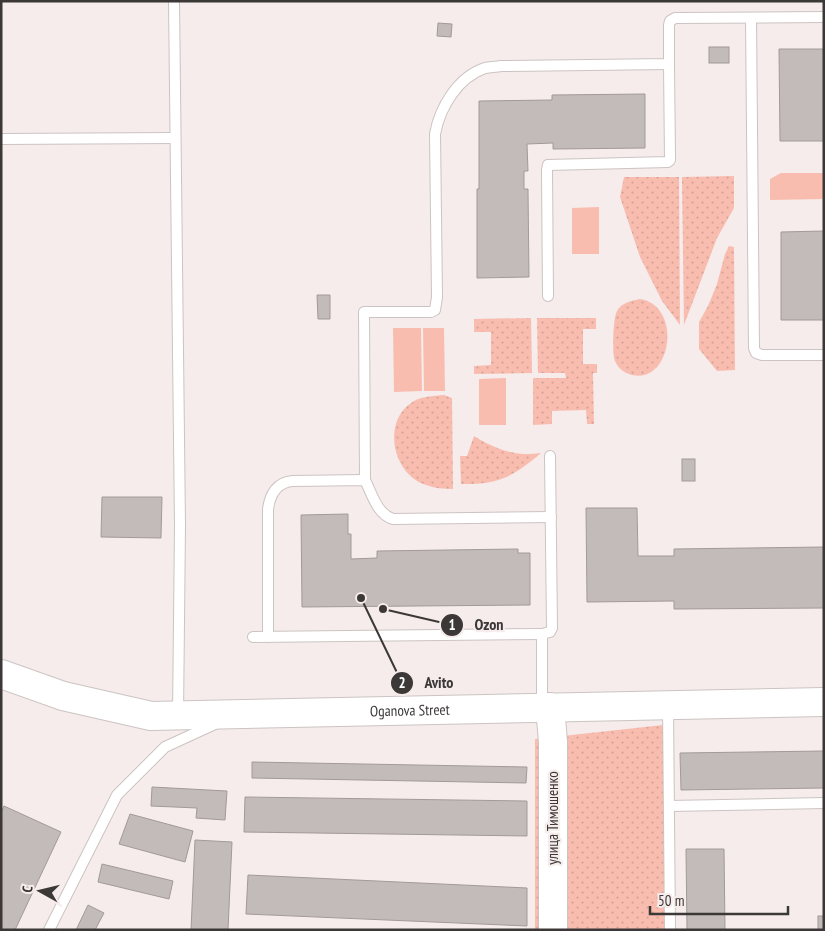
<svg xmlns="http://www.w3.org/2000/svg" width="825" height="931" viewBox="0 0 825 931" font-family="'PT Sans Narrow',sans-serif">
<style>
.grass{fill:url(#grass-dots)}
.garden{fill:#f9bdb0}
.building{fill:#c3bbb9;stroke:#a29a99}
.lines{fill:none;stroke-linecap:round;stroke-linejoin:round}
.lane-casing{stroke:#ccc4c2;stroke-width:12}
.secondary-casing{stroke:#ccc4c2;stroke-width:30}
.lane{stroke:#fff;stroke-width:10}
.secondary{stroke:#fff;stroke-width:28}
.labels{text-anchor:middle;stroke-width:4.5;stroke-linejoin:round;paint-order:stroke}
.street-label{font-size:15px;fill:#3b3837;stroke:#f5eceb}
.leader{fill:none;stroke:#3b3837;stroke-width:2}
.callout-dot{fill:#3b3837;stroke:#f5eceb;stroke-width:2}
.mark-label{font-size:15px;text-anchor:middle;font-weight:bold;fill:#fff}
.callout-label{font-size:16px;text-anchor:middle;font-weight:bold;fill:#3b3837;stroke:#f5eceb;stroke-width:4.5;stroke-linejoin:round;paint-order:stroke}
</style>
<defs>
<pattern id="grass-dots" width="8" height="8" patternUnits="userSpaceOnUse" patternTransform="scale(1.25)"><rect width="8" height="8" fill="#f9bdb0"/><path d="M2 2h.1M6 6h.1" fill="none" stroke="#d6a398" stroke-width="1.8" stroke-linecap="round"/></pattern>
</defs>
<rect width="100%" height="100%" fill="#f5eceb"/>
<g class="grass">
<path d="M734,176V208L717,238L684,325L682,177Z"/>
<path d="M624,177H679L680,325L662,301L640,257L620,197Z"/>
<path d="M729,246L734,247L735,370L717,371L699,349V322L708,306L717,284L725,254Z"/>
<path d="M640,299C682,305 673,384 632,375C624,373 618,368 615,361C612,354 613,318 617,311C621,303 631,301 640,299Z"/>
<path d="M531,318L532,373L474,374V366L491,365V332H474V319Z"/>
<path d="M537,318H596V329H583V364H597V373H593L594,424H587L586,410L552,411V424L533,425V378H566L565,373H538Z"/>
<path d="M444,395L452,398L453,489C444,489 434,488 426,485C392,474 381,420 414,401C423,396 435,396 444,395Z"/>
<path d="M474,436C495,449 516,457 541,453C513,477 498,485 461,484L460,456H467Z"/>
<path d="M663,725L665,930H535V739Z"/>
</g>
<g class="garden">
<path d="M781,173H824V199L770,200V179Z"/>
<path d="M599,207V254H572V208Z"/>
<path d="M393,328H421L422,391L394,392Z"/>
<path d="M423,328H444L445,391H424Z"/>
<path d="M506,378V425H479V379Z"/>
</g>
<g class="building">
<path d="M438,23L452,24L451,37L437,36Z"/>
<rect x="709" y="47" width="20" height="16"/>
<path d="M779,49H824V141H780Z"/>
<path d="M645,94V148L553,149V143L527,144L528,171H524V189H528L529,277L477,278V189H479V101L552,100V95Z"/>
<path d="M824,231V320H781V232Z"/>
<path d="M317,295H330V319H318Z"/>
<rect x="682" y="459" width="13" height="22"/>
<path d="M102,497H162L161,538L101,537Z"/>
<path d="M586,508H637L638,556H674V549L824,547V608L674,609V601L587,602Z"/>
<path d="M348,514V534H351V559L377,558V551L518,549V553H530V605L302,607L301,515Z"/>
<path d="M824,751V788L681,790L680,753Z"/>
<path d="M252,762L527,767L526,783L252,778Z"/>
<path d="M152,787L227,791L225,820L196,818L197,808L151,806Z"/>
<path d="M245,797L527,801V836L244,832Z"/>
<path d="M4,806L61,832L15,930H1V813Z"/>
<path d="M130,814L193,831L185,862L119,844Z"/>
<path d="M195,840L232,842L228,930H191Z"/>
<path d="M686,849H724L725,930H687Z"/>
<path d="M102,864L173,881L169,899L98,882Z"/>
<path d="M248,875L527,888V926L246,914Z"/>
<path d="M88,905L104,913L95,930H76Z"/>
<rect x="818" y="916" width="6" height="14"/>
</g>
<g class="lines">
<g class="lane-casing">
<g id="lane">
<path d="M174,1L180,526L178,715"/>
<path d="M751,18L754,348L756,353L762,355H824"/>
<path d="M1,139L175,138"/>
<path d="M548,296L547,170L548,165L668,162L670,160L669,64"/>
<path d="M365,480L364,312H431L435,310L437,297L435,134C440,107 458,77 485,68C490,67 496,67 501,66L669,64V25L670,21L675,18L824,17"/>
<path d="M253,637L542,634"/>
<path d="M268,637V509C270,494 277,482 293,481L365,480C372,494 377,514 393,519L551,517"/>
<path d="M542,706V634L550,632L552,628L550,456"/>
<path d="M668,707L670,930"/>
<path d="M669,806L824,803"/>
<path d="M49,930L117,795L165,747L215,724"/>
</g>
</g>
<g class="secondary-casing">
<g id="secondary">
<path id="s1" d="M1,674L63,696L151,716L824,702"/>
<path d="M550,707L553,742V930"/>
</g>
</g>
<use href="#lane" class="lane"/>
<use href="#secondary" class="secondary"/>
</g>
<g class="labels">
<g class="street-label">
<text dy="5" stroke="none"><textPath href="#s1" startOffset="415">Oganova Street</textPath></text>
<text transform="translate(553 818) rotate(-90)" y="5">улица Тимошенко</text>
</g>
</g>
<path class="leader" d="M383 609L452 625M361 598L402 683"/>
<g class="callout-dot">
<circle cx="383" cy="609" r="5"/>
<circle cx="361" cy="598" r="5"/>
<circle cx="452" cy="625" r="12"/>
<circle cx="402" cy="683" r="12"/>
</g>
<g class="mark-label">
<text x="452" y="630">1</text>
<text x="402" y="688">2</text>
</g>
<g class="callout-label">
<text x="489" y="630">Ozon</text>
<text x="439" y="688">Avito</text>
</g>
<rect width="825" height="931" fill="none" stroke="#3b3837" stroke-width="5"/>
<g transform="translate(40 891) rotate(278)" stroke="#f5eceb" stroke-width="4" paint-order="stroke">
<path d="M0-4L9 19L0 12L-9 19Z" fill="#3b3837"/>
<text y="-8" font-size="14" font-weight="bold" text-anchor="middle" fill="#3b3837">С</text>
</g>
<path d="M650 906v8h138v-8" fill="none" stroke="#3b3837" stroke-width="2.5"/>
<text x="658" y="906" font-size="15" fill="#3b3837" stroke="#f5eceb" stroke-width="4" paint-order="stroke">50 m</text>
</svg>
